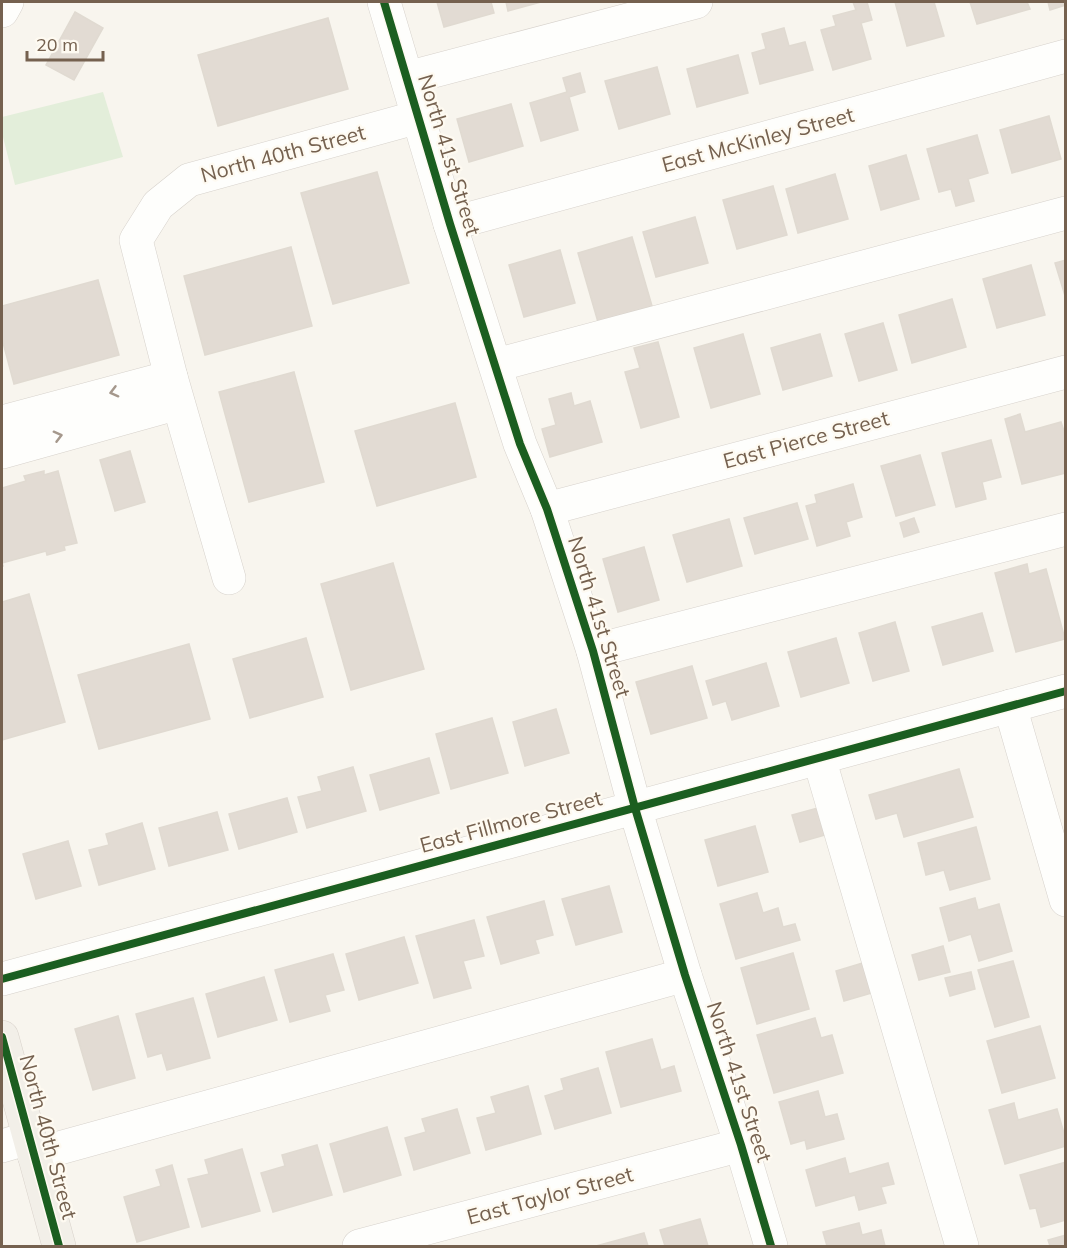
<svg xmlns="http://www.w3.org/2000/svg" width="1067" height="1248" viewBox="0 0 1067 1248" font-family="Mulish,sans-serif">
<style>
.green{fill:#e3eeda}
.building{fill:#e2dbd3;stroke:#e0dad1;stroke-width:1.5}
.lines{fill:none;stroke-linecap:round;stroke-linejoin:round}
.minor-casing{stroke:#d7d2cc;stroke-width:34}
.major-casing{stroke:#d9d2cb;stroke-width:34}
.minor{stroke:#fefefc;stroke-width:33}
.major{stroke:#f2efe8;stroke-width:33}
.cycleway-casing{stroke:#fefaf1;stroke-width:11}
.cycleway{stroke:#1b5e20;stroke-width:8}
.oneway{stroke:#a5988c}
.labels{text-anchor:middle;stroke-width:4.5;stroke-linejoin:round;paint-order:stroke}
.street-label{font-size:21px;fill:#75614f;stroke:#fefaf1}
</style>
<rect width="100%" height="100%" fill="#f8f5ee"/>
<path class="green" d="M103,92L123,157L15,185L2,133V117Z"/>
<g class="building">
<path d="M437,2H491L494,13L444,27Z"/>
<path d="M506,2H541L508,11Z"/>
<path d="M853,2H867L872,20L861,23L871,59L833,70L821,30L836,26L833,16L856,10Z"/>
<path d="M895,2H934L944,36L907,46Z"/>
<path d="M970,2H1027L1030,9L977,24Z"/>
<path d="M1048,2H1066V5L1050,10Z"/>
<path d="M75,12L103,28L74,80L46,65Z"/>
<path d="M328,18L348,89L218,126L198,55Z"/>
<path d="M784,28L789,46L805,42L813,70L760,84L752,53L766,49L762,34Z"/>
<path d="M738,55L748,93L697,107L687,69Z"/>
<path d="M657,67L670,114L619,129L605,81Z"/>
<path d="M580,73L585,92L569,97L578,130L541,141L530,103L567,92L563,78Z"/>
<path d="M511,104L523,146L469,162L457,119Z"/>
<path d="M1049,116L1061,159L1012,173L1000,130Z"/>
<path d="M977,135L988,173L968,179L974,201L956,206L951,189L939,192L927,149Z"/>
<path d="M906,155L919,199L881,210L869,166Z"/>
<path d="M377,172L409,283L333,304L301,193Z"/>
<path d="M835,174L848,219L798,233L786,189Z"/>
<path d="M773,186L787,235L737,249L723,200Z"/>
<path d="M695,217L708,263L656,277L643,232Z"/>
<path d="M632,237L652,306L598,322L578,253Z"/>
<path d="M291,247L312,326L205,355L184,276Z"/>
<path d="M560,250L575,303L524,317L509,265Z"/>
<path d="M1066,260V299L1055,263Z"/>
<path d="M1031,265L1045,315L997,328L983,279Z"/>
<path d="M98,280L119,355L14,384L2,339V306Z"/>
<path d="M952,299L966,347L912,363L899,315Z"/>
<path d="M883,323L897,370L859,381L845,334Z"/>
<path d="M743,334L760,394L711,408L694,348Z"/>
<path d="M820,334L832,376L783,390L771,348Z"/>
<path d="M658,342L679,417L641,428L625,372L640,368L634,348Z"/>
<path d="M294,372L324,482L249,502L219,392Z"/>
<path d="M571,393L574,406L590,401L602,442L550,457L542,429L556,425L549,399Z"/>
<path d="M455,403L476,477L377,506L355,431Z"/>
<path d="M1020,414L1025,432L1061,422L1066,437V473L1022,484L1005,419Z"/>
<path d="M991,440L1001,477L982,482L986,499L956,507L942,453Z"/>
<path d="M130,451L145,502L115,511L100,460Z"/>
<path d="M920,455L935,505L896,516L881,466Z"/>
<path d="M44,471V475L58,471L77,543L64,546L65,550L47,555L46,551L2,563L3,566L2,567V488L26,481L24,476Z"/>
<path d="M853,484L862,517L846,522L850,536L817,546L806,506L817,503L815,495Z"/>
<path d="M797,503L808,539L755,554L744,518Z"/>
<path d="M914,518L919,532L904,537L900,523Z"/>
<path d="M729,519L742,566L687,582L673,535Z"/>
<path d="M644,547L659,600L618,612L603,559Z"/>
<path d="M393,563L424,669L351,690L321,584Z"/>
<path d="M1027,564L1029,574L1046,569L1065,639L1016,652L995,573Z"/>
<path d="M29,594L65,722L2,740V602Z"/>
<path d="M982,613L993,651L943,665L932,627Z"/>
<path d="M895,622L909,671L873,681L859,633Z"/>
<path d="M306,638L323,697L250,718L233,659Z"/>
<path d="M836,638L849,683L801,697L788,652Z"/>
<path d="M189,644L210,719L99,749L78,675Z"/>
<path d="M766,663L779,706L732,720L726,701L713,705L706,681Z"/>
<path d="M692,666L707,718L651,734L636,682Z"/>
<path d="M556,709L569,753L525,766L513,722Z"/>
<path d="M492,718L508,773L451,789L436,734Z"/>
<path d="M429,758L439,793L380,810L370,775Z"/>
<path d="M353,767L366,811L307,828L298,797L322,791L318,777Z"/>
<path d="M959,769L973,817L904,837L897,813L876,819L869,795Z"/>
<path d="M287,798L297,832L239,849L229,814Z"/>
<path d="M818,808L825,835L800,842L792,815Z"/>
<path d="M217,812L228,850L169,866L159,828Z"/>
<path d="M142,823L155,869L99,885L89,850L109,845L106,834Z"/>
<path d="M755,826L768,872L718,886L705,840Z"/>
<path d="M976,827L990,879L950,890L944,870L926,875L918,843Z"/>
<path d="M68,841L81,886L36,899L23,854Z"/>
<path d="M609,886L622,932L576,945L562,899Z"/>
<path d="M757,893L763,913L778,908L783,927L795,924L800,940L736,959L720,904Z"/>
<path d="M975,898L978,910L999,904L1012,951L979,961L971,934L949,941L940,908Z"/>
<path d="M544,901L553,935L535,940L539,953L501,964L487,917Z"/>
<path d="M474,920L484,956L463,961L471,988L434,998L416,936Z"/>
<path d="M404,937L418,983L359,1000L346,954Z"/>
<path d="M943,946L950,972L919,980L912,955Z"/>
<path d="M793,953L809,1009L757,1024L741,968Z"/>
<path d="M333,954L344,990L325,995L330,1011L290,1022L275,970Z"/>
<path d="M1013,961L1029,1017L995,1027L978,970Z"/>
<path d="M866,962L875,992L844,1001L836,971Z"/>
<path d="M971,972L975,989L950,996L945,978Z"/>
<path d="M264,977L277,1020L218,1037L206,994Z"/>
<path d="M193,998L210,1058L167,1070L162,1053L148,1057L136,1014Z"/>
<path d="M118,1016L135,1078L93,1090L75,1029Z"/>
<path d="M815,1018L821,1038L832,1035L843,1073L774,1093L757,1035Z"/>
<path d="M1040,1026L1055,1078L1002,1093L987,1041Z"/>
<path d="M652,1039L661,1070L674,1066L681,1091L621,1107L606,1052Z"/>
<path d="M598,1068L611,1113L555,1129L545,1096L564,1090L561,1079Z"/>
<path d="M528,1086L541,1134L486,1150L477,1118L496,1113L491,1097Z"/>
<path d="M818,1091L825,1117L837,1114L844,1139L807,1149L805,1140L791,1144L779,1102Z"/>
<path d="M1014,1103L1018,1120L1057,1109L1066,1140V1146L1005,1164L989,1110Z"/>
<path d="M457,1109L470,1153L414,1170L405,1138L426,1132L422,1119Z"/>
<path d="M387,1127L401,1175L344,1192L330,1144Z"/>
<path d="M317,1145L332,1195L273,1212L261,1173L285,1166L282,1155Z"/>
<path d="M242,1149L260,1211L202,1227L188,1179L209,1174L205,1160Z"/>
<path d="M845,1158L849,1174L888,1163L894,1184L881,1187L886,1203L859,1210L855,1195L816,1206L806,1170Z"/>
<path d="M1066,1162V1220L1041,1227L1036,1208L1030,1209L1020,1175Z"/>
<path d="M172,1165L189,1227L137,1242L124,1197L161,1186L156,1170Z"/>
<path d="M700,1219L708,1246H665L660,1230Z"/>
<path d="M859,1223L862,1235L881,1230L885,1246H827L823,1232Z"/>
<path d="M644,1233L648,1246H596Z"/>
<path d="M1066,1235V1246H1050L1048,1240Z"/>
</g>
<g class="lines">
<g class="minor-casing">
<g id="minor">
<path d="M384,2L450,224L520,444L547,509L593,651L635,808L685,975L741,1145L771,1246"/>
<path d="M2,11L7,2"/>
<path d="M407,78L696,2"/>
<path d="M450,224L1066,56"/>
<path d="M496,365L1066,213"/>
<path d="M2,422L171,377"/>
<path d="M2,452L178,403"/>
<path d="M547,509L1066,372"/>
<path d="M229,578L171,377L136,240L158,205L189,180L418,117"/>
<path d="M593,651L1066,529"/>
<path d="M1010,706L1066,900"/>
<path d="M819,758L962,1246"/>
<path d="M2,979L1066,691"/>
<path d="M2,1146L29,1138"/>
<path d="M34,1155L685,975"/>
<path d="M359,1246L741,1145"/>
</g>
</g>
<g class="major-casing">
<path id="major" d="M2,1037L59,1246"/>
</g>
<use href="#minor" class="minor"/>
<use href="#major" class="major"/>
<g class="cycleway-casing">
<g id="cycleway">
<path d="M384,2L450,224L520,444L547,509L593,651L635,808L685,975L741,1145L771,1246"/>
<path d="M2,979L1066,691"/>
<path d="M2,1037L59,1246"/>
</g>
</g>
<use href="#cycleway" class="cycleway"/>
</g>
<defs><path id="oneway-chevron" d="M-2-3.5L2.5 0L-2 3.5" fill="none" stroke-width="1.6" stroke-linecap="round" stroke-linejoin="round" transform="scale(1.5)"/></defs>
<g class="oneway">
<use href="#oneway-chevron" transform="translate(114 392) rotate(165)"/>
<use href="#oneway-chevron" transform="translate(58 436) rotate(-15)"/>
</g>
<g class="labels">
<g class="street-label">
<text transform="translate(758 140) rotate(-15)" y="7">East McKinley Street</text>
<text transform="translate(283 154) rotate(-15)" y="7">North 40th Street</text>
<text transform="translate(449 155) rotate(73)" y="7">North 41st Street</text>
<text transform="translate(806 440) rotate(-15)" y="7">East Pierce Street</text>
<text transform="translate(599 617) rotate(73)" y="7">North 41st Street</text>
<text transform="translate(511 822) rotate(-15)" y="7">East Fillmore Street</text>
<text transform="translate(739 1082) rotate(72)" y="7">North 41st Street</text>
<text transform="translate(48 1137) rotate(75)" y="7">North 40th Street</text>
<text transform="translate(550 1196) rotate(-15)" y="7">East Taylor Street</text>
</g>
</g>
<rect width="1067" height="1248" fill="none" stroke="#75614f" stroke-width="6"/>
<path d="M27 51v9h76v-9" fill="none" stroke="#75614f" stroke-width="3"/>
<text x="36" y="51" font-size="18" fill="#75614f" stroke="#fefaf1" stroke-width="4.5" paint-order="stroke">20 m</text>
</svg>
